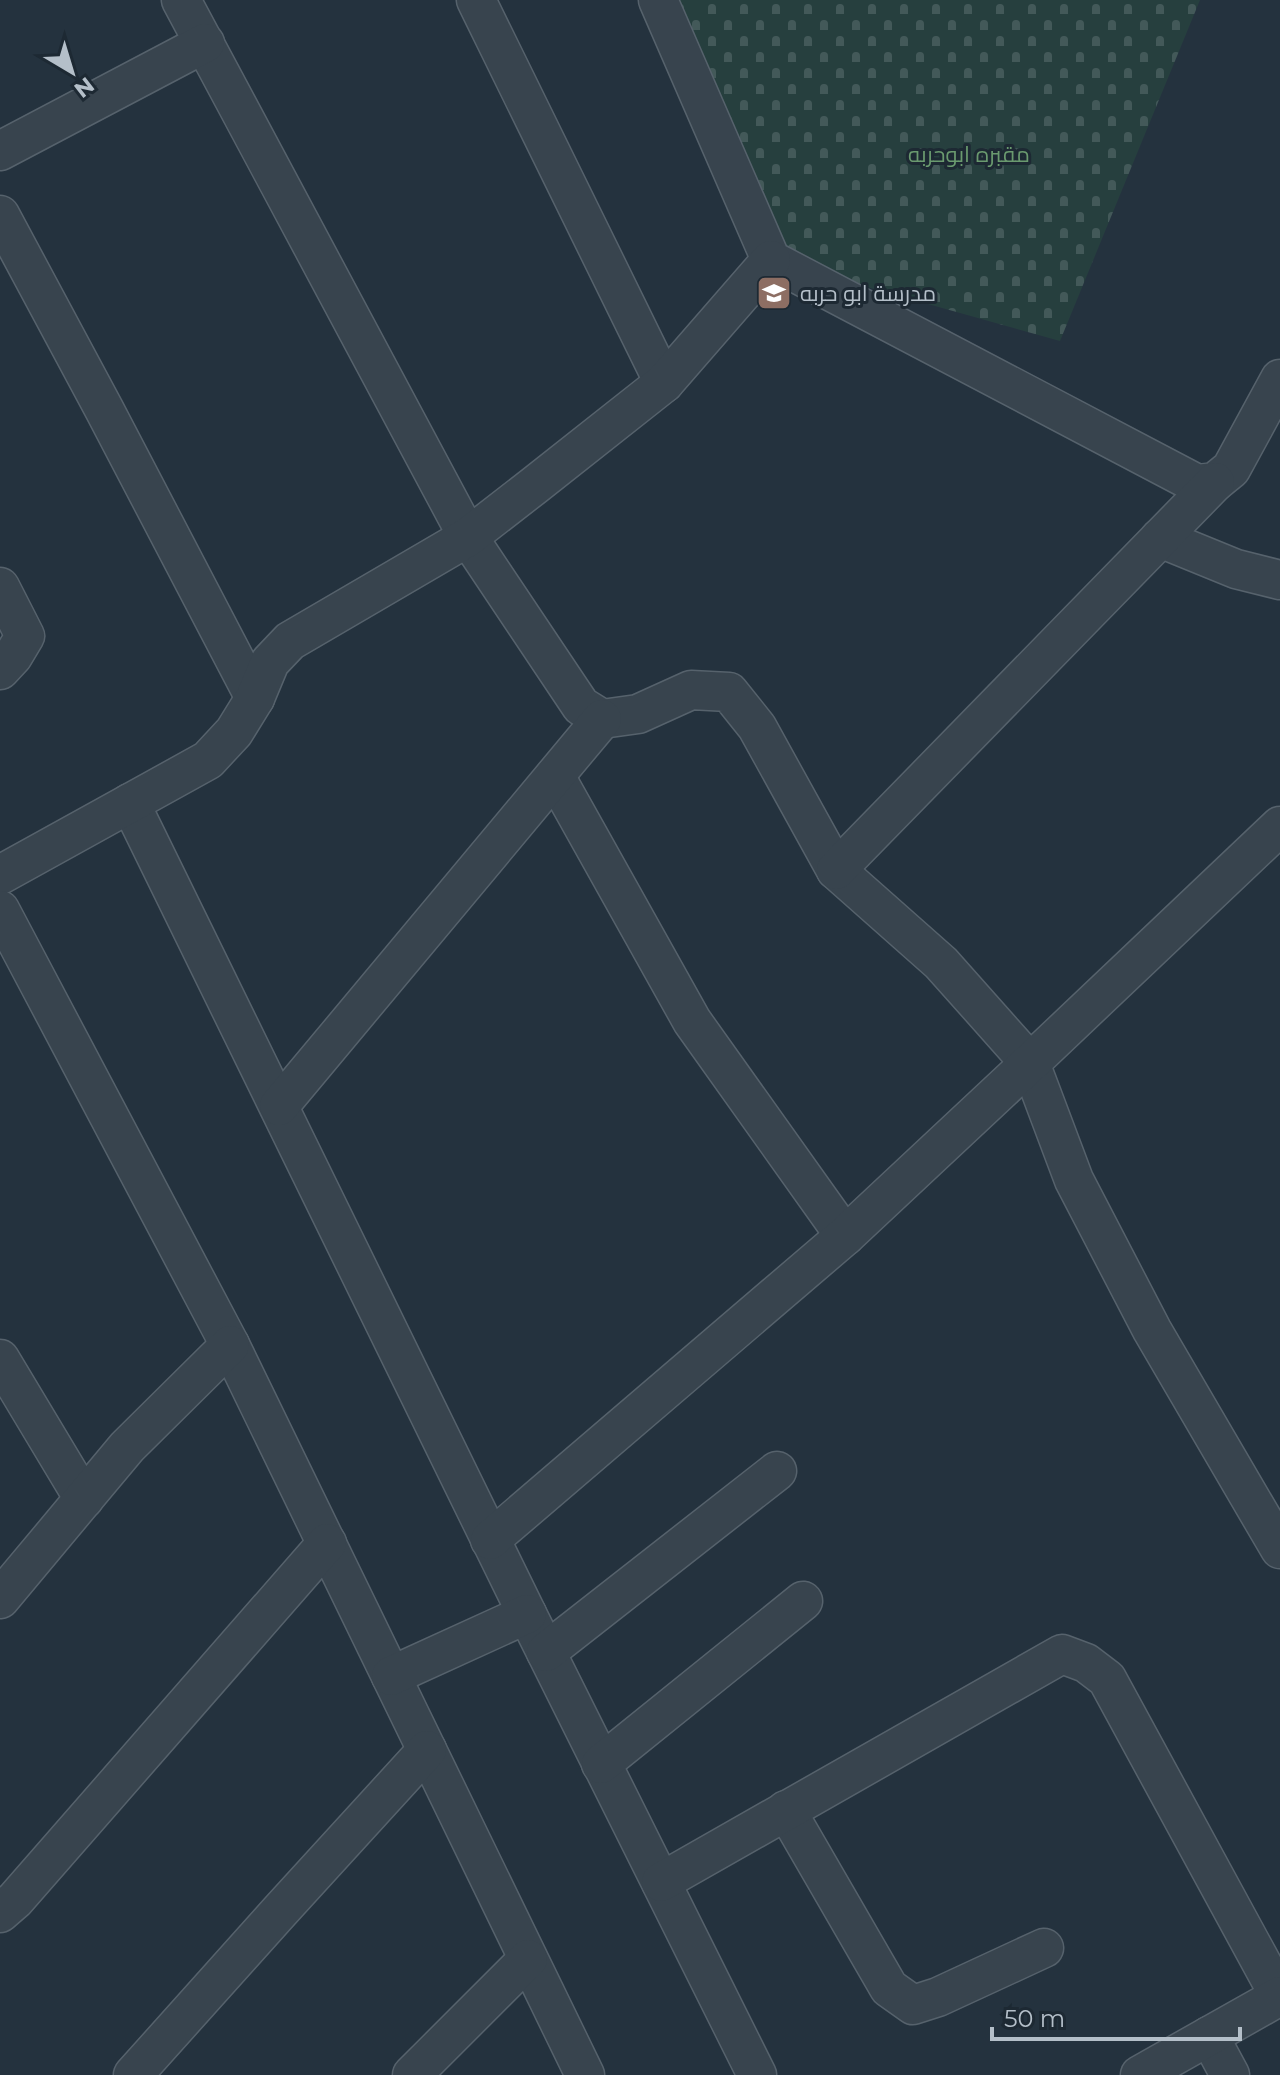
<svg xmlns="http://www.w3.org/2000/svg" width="1280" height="2075" viewBox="0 0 1280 2075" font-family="Montserrat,Cairo,sans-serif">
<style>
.cemetery{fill:url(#cemetery-stones)}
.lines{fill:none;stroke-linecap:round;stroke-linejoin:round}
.street-casing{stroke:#56626c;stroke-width:41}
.street{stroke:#38444e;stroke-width:38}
.labels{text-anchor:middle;stroke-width:6;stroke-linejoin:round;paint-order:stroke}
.park-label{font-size:22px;fill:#6a9a6f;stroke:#1d2933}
.poi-label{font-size:22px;fill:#b4bfc9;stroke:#1d2933;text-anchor:start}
</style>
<defs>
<pattern id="cemetery-stones" width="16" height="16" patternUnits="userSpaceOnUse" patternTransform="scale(2)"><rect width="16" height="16" fill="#263f3e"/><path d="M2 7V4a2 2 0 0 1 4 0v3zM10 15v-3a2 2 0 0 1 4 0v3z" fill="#435959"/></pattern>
</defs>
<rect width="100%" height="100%" fill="#24323e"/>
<path class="cemetery" d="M660,0H1200L1060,341L771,260Z"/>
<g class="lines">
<g class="street-casing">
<g id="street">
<path d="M181,0L468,537L581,706L602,719L638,714L691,690L729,692L757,727L836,870L941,963L1030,1063L1074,1180L1152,1330L1280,1549"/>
<path d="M476,0L664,383"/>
<path d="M658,0L771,260L1197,484L1215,482L1231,469L1280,379"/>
<path d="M0,151L205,43"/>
<path d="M0,215L104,409L255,698"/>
<path d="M1160,538L1236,569L1280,580"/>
<path d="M0,587L25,636L13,656L0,670"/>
<path d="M555,776L692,1021L845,1236"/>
<path d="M130,803L527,1614L757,2075"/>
<path d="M836,870L1215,482"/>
<path d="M0,875L208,760L234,732L255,698L270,662L290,641L468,537L535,485L664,383L771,260"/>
<path d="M0,910L230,1345L585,2075"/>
<path d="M279,1106L602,719"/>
<path d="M0,1359L84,1499"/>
<path d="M490,1540L845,1236L1030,1063L1280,826"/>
<path d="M0,1599L127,1447L230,1345"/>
<path d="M546,1652L777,1471"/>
<path d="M391,1676L527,1614"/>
<path d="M601,1764L803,1601"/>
<path d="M786,1810L889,1988L913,2005L938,1997L1044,1948"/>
<path d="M661,1882L1062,1654L1086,1663L1107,1679L1280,1997"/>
<path d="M0,1913L15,1900L327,1543"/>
<path d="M1209,2036L1230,2075"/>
<path d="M133,2075L280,1911L427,1750"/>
<path d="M412,2075L528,1959"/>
<path d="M1140,2075L1280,1996"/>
</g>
</g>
<use href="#street" class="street"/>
</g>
<defs>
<g id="school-square" transform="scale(1.8)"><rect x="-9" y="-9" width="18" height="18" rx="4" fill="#8d6e63" stroke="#1d2933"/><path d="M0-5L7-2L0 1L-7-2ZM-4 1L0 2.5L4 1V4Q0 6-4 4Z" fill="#fff"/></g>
</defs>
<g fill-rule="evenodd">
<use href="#school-square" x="774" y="293"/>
</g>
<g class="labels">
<g class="park-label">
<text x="969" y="162">مقبره ابوحربه</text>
</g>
<g class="poi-label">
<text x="800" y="301">مدرسة ابو حربه</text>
</g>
</g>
<g transform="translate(72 72) rotate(142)" stroke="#1d2933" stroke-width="6" paint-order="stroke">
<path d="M0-6L14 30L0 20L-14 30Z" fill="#b4bfc9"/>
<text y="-12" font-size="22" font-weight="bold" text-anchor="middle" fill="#b4bfc9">N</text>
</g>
<path d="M992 2027v12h248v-12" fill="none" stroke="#b4bfc9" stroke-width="4"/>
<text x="1004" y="2027" font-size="24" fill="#b4bfc9" stroke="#1d2933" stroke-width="6" paint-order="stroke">50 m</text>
</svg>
